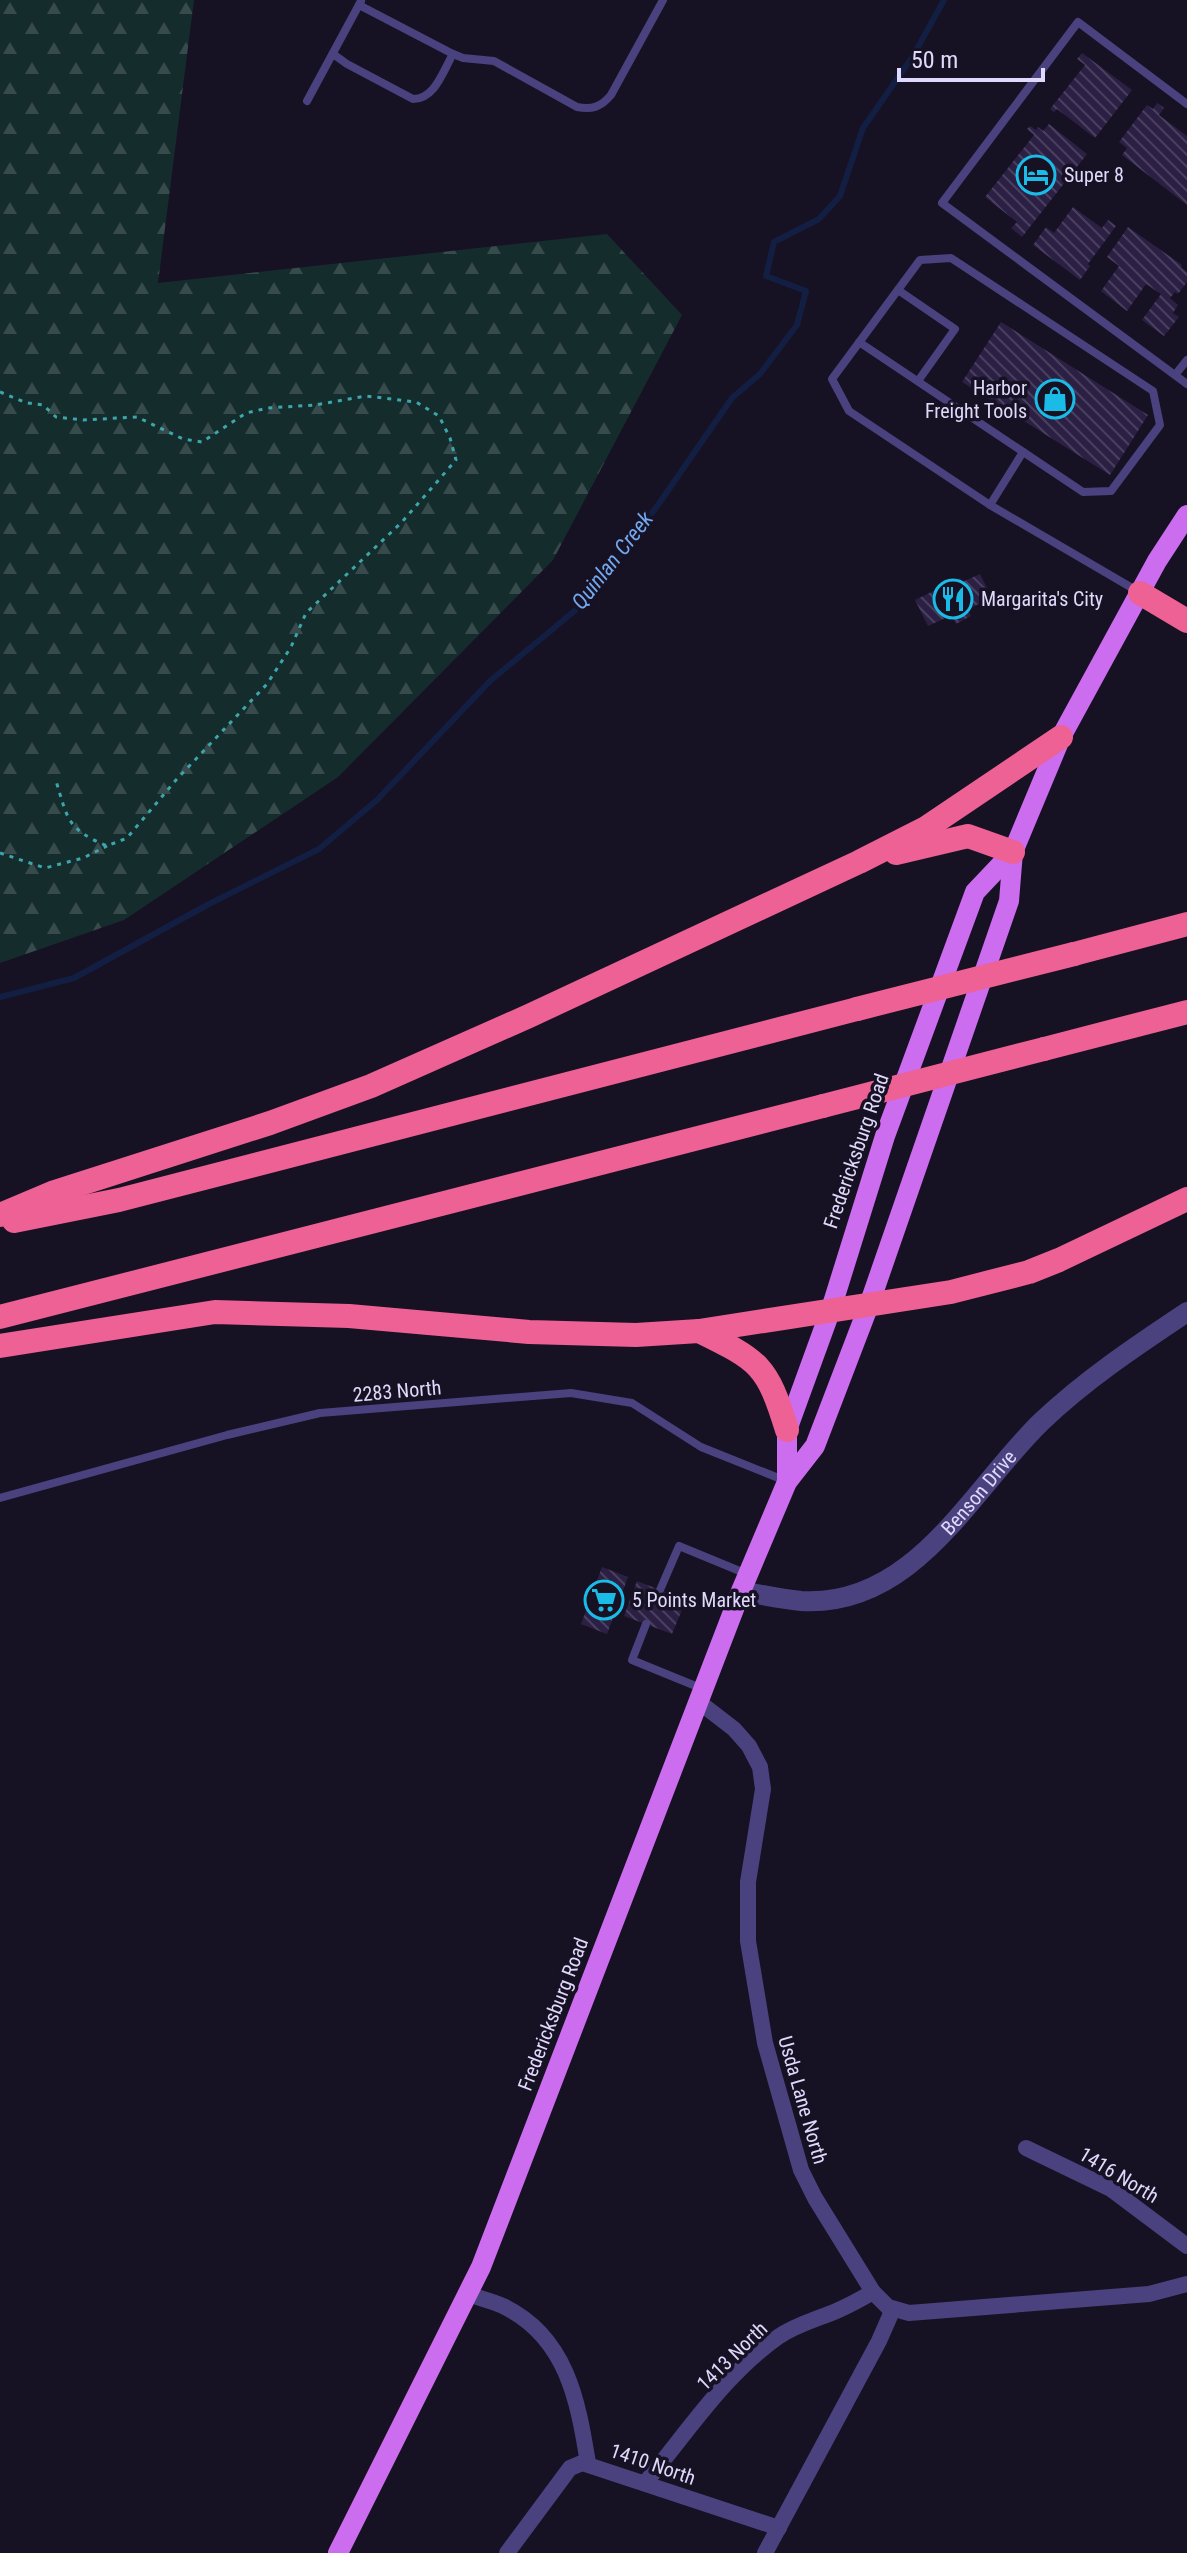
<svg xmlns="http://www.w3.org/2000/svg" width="1187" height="2553" viewBox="0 0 1187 2553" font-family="'Roboto Condensed',sans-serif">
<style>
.forest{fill:url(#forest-firs)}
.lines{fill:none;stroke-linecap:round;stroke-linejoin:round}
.stream{stroke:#121f43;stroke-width:6}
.building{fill:url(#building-back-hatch)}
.path{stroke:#3da6ab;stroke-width:3;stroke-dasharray:4 6;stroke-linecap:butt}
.service{stroke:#4a427e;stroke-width:8}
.minor{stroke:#4a427e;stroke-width:16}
.tertiary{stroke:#4a427e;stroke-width:20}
.primary{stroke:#cc6cef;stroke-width:20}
.motorway{stroke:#ee6195;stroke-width:24}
.motorway-bridge{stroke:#ee6195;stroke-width:24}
.labels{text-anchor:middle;stroke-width:7;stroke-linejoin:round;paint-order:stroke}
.poi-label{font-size:20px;fill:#e0d9fb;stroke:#171124;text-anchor:start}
.street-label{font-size:20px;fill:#e0d9fb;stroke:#171124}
.water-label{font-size:22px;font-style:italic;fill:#72a8ef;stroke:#171124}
</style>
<defs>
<pattern id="forest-firs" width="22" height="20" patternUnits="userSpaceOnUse" patternTransform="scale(2)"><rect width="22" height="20" fill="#152c2d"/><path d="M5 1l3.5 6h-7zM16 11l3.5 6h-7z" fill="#374a4c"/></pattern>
<pattern id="building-back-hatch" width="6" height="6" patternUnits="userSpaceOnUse" patternTransform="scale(2)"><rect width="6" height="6" fill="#2b2043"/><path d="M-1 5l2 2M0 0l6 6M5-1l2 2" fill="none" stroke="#49405f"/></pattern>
</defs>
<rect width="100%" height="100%" fill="#171124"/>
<path class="forest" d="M0,0H194L158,283L607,234L682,315L553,560L338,777L124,920L0,963Z"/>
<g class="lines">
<path class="stream" d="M0,997L74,978L209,904L319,849L377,800L490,681L584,603L658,505L732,398L760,374L797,325L806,291L766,276L774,242L819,219L840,196L863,128L913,56L944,0"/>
</g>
<g class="building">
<path d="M1082,53L1132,90L1095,138L1057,109L1054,112L1050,109L1085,65L1077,59Z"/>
<path d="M1157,103L1164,108L1159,115L1187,136V205L1122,155L1127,148L1119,142L1147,105L1153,109Z"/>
<path d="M1049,124L1087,154L1022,237L1011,228L1017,222L985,197L1034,135L1027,129L1030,126L1036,130L1038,127L1043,131Z"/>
<path d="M1073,207L1102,228L1108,220L1116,226L1088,264L1090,266L1080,280L1033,245L1046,227L1054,233Z"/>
<path d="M1128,227L1182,265L1181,267L1187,272V282L1178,294L1175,292L1170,298L1178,305L1173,313L1179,317L1164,336L1142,320L1161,294L1146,284L1127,311L1101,291L1119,266L1107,257Z"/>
<path d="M1001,322L1148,415L1110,475L962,382Z"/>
<path d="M980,574L992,598L968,609L971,616L956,624L952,615L928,626L915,600L960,578L962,582Z"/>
<path d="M602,1567L628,1577L607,1634L581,1624Z"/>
<path d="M637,1581L686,1600L672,1634L624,1616Z"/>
</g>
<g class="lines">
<g class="path">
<path d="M0,392L27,403L43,405L56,417L83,420L137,417L183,439L202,442L246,413L268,408L315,405L366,396L416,402L439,416L450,438L456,460L402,522L306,613L291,647L267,684L176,780L127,838L107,846C67,829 68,820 56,781"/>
<path d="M0,853L45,868L83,858L107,846"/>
</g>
<g class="service">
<path d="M359,5L453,54L463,58L494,61L577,107C592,110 601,107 611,95L663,0"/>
<path d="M333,54L347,64L413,99C435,99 443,71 453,54"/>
<path d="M307,101L361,1"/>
<path d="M1187,104L1078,22L942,203L1187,384"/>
<path d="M898,290L955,329L918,381"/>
<path d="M859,342L1083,492L1111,491L1160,425L1153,391L951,258L920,260L832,379L849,411L990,505L1139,592"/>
<path d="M1175,375L1187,360"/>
<path d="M990,505L1023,452"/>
<path d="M0,1498L227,1435L320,1413L571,1393L632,1403L701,1447L786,1481"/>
<path d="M660,1590L679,1546L747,1574"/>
<path d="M646,1624L632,1660L703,1689"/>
</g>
<g class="minor">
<path d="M699,1702L734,1729L749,1746L760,1767L763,1789L748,1882V1941L765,2043L801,2170L815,2198L873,2292L888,2307L909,2313L1149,2294L1187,2284"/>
<path d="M1026,2148L1111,2189L1187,2246"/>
<path d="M468,2294C479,2298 492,2301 503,2306C567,2337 578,2401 588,2463"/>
<path d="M645,2483C687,2433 724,2375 778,2337C794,2326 811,2321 829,2314C845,2308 859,2300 873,2292"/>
<path d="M507,2553L570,2468L582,2463L779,2528"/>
<path d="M765,2553L879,2341L893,2309"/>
</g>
<path class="tertiary" id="s1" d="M741,1591C761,1595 781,1599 801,1601C914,1608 971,1490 1041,1422C1085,1380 1136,1346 1187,1312"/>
<g class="primary">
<path d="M787,1482V1430L831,1309L885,1136L975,892L1013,852"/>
<path d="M338,2553L481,2267L741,1591L787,1482L815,1446L869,1305L1009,901L1013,852L1061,737L1157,561L1187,515"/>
</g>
<g class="motorway">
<path d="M1140,593L1187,621"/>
<path d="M896,853L968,836L1013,852"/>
<path d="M1074,954L1187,924"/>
<path d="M1044,1049L1187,1012"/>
<path d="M0,1215L52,1193L270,1123L371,1086L529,1016L859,862L926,828L1061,737"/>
<path d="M14,1221L119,1200L857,1009"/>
<path d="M0,1317L823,1106"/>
<path d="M699,1331C760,1361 767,1365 787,1430"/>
<path d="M0,1346L215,1312L349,1316L529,1332L636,1335L699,1331L951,1292L1029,1272L1059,1260L1187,1199"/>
</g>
<g class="motorway-bridge">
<path d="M857,1009L1074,954"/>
<path d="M823,1106L1044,1049"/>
</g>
</g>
<defs>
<g id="hotel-ring" transform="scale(2)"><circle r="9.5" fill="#171124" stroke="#1abbe6" stroke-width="1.5"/><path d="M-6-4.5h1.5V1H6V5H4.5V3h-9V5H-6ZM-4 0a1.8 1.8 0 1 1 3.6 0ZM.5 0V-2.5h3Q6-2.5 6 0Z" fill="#1abbe6"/></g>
<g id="shop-ring" transform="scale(2)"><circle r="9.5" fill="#171124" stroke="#1abbe6" stroke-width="1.5"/><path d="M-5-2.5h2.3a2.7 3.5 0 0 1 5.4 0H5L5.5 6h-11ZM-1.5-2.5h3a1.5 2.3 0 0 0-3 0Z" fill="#1abbe6"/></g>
<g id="restaurant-ring" transform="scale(2)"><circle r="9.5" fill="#171124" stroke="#1abbe6" stroke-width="1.5"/><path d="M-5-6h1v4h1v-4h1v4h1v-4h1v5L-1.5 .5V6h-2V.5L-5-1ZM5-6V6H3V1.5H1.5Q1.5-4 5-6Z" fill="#1abbe6"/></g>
<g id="supermarket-ring" transform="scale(2)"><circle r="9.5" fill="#171124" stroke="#1abbe6" stroke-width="1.5"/><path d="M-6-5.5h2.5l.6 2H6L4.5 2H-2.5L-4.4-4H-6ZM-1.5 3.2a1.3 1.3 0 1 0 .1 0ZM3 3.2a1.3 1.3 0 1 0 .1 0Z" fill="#1abbe6"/></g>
</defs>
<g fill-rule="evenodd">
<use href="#hotel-ring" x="1036" y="175"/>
<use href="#shop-ring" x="1055" y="399"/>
<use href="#restaurant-ring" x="953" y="599"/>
<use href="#supermarket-ring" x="604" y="1600"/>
</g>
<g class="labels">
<g class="poi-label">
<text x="1064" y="182">Super 8</text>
<text x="1027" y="395" text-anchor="end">Harbor<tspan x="1027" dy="23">Freight Tools</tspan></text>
<text x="981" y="606">Margarita's City</text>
<text x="632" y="1607">5 Points Market</text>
</g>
<g class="street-label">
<text transform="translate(856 1151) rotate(-71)" y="7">Fredericksburg Road</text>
<text transform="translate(397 1391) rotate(-5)" y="7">2283 North</text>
<text dy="7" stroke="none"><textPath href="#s1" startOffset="278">Benson Drive</textPath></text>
<text transform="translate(553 2014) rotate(-69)" y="7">Fredericksburg Road</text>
<text transform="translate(803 2100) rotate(74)" y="7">Usda Lane North</text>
<text transform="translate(1119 2175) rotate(31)" y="7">1416 North</text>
<text transform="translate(732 2356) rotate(-44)" y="7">1413 North</text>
<text transform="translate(653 2464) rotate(19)" y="7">1410 North</text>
</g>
<g class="water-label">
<text transform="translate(612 560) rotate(-52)" y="8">Quinlan Creek</text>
</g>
</g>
<path d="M899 68v12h144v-12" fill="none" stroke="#e0d9fb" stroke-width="4"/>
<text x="911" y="68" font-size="24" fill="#e0d9fb" stroke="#171124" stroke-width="6" paint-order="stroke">50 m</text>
</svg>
